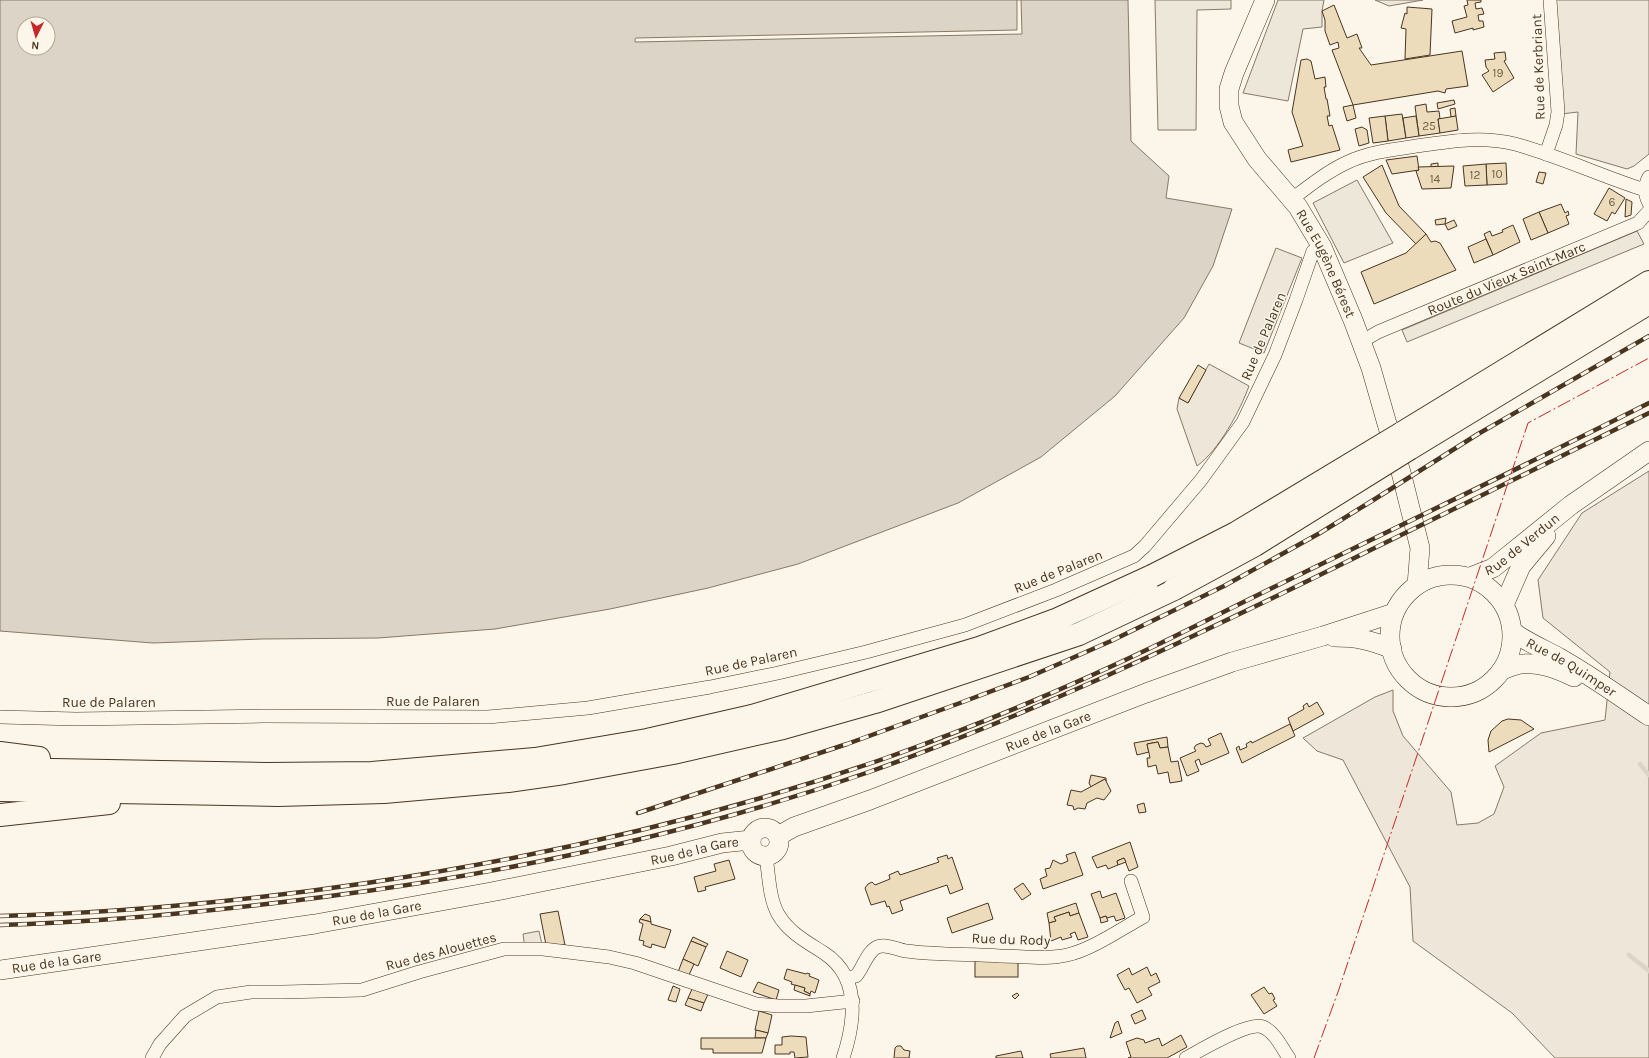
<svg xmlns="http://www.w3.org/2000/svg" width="1649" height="1058" viewBox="0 0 1649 1058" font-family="Karla,sans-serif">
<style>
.green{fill:#ede6d9;stroke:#887966}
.parking{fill:#ede7d9;stroke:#887966}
.water{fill:#dcd4c6;stroke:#887966;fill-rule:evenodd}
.pier{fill:#fbf6e9;stroke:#887966}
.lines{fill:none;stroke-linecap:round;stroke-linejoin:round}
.stream{stroke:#dcd4c6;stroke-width:4.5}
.building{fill:#ecdcbc;stroke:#4a3520}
.street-casing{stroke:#4a3520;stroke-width:14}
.secondary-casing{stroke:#4a3520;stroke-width:20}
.highway-casing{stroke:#4a3520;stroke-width:24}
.street{stroke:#fbf6e9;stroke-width:13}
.secondary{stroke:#fbf6e9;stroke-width:19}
.highway{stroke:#fbf6e9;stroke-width:22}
.rail-casing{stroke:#4a3520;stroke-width:4.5}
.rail{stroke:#fbf6e9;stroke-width:3;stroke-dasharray:9;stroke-linecap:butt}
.highway-bridge-casing{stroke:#4a3520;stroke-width:24;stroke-linecap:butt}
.highway-bridge{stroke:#fbf6e9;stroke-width:22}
.power{stroke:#c62828;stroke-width:1;stroke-dasharray:14 3 2 3;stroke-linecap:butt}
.labels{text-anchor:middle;stroke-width:3;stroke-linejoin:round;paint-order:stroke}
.number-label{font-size:12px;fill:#725f47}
.street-label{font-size:14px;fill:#4a3520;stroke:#fbf6e9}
</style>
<rect width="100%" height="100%" fill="#fbf6e9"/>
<g class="green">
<path d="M1375,0H1423L1389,6Z"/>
<path d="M1556,0H1649V154L1634,166L1627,169L1576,154L1578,112L1561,114Z"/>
<path d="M1276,248L1302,258L1264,353L1239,343Z"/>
<path d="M1209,364L1249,386C1240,411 1219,450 1197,466L1177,409L1179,398L1188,403Z"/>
<path d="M1649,471V1058H1555L1512,1013L1413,941L1410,887L1343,760L1317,751L1303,738L1375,697L1393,690V711L1403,736L1451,792L1457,825L1478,823L1494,814L1504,787L1495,766L1541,733L1605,720L1610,672L1543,618L1538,580L1582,513Z"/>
</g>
<g class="parking">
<path d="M1155,0H1231V9L1197,10L1196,130H1158Z"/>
<path d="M1278,0H1324L1322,11V27L1303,29L1288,101L1243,93Z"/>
<path d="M1357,180L1393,243L1344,263L1313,203Z"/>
<path d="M1637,231L1644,244L1407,342L1402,330Z"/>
<path d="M539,931L543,949L525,948L523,934Z"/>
</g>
<path class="water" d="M0,0H1128L1131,141L1169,176L1166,198L1232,209L1213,266L1184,318L1115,396L1041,457L958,503L798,564L708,588L610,609L495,629L378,638L262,639L153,643L0,631ZM24,24H48V48H24Z"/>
<path class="pier" d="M1017,0H1021L1022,34L635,42V39L636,38L1017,30Z"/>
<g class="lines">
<g class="stream">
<path d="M1640,764L1649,775"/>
<path d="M1629,955L1649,971"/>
</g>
</g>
<g class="building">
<path d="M1467,0H1481V2L1475,3L1476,9L1482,8L1484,14L1478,15L1479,21H1483L1484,27L1473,30V28L1455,33L1452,21L1467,17L1464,6L1468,5Z"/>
<path d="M1334,5L1347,38L1357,34L1362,48H1359L1371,65L1462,51L1468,86L1446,89L1445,93L1438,91L1353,105L1332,50L1339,48L1338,42L1330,45L1325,31V20L1322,11Z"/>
<path d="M1407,7L1432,9L1430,55L1405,59L1406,29L1401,28L1405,13L1407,14Z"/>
<path d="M1505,52L1506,60L1504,61L1514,78L1493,92L1482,75L1489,71L1486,67L1485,60L1495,59L1494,53Z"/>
<path d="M1307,59L1311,61L1315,79L1325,77L1326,87H1324L1326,99H1327L1330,116H1327L1329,126L1332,125L1340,150L1291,162L1288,150L1303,146L1292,112L1301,60Z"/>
<path d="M1454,100L1455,104L1438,109L1437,103Z"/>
<path d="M1426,104L1427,112L1439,111L1440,119H1438L1440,133L1419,136L1415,106Z"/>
<path d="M1353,105L1356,118L1347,121L1343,107Z"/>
<path d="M1455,108L1456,116L1451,117L1450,109Z"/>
<path d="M1402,114L1406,138L1388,141L1385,116Z"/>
<path d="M1385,116L1388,141L1373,143L1369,118Z"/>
<path d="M1416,116L1419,136L1406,138L1403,118Z"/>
<path d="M1456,116L1458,130L1440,133L1438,119Z"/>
<path d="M1362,127L1367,130L1369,143L1359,146L1355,129Z"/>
<path d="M1417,156L1419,170L1392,174L1386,160Z"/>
<path d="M1438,163V167H1431V164Z"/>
<path d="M1506,163L1507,184L1487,185L1486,164Z"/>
<path d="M1486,164L1487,185L1465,186L1463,166Z"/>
<path d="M1382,165L1399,206L1426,234L1416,244L1386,213L1363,177Z"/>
<path d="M1454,166L1451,188L1422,189L1416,171L1419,170L1418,167Z"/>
<path d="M1539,172L1546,173L1543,184L1536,182Z"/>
<path d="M1609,188L1625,198L1615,214L1612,212L1607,221L1594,214Z"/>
<path d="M1626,199L1632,202L1631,215L1625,217Z"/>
<path d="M1561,204L1565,213L1568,211L1569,215L1566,216L1569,224L1548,233L1539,212Z"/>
<path d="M1539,212L1548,233L1531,240L1523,219Z"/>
<path d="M1446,218L1445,224L1436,225L1435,220Z"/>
<path d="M1454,220L1457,226L1448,230L1445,224Z"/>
<path d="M1513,225L1520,242L1493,255L1484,234L1490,231L1492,236L1503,232L1502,230Z"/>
<path d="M1426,234L1431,242L1435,241L1440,243L1456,270L1374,304L1361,272L1406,253Z"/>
<path d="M1486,239L1493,255L1474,263L1468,247Z"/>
<path d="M1198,365L1206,370L1188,403L1179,398Z"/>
<path d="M1317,702L1324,714L1293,731L1288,718L1304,709L1303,706L1307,703L1309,707Z"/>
<path d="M1508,719L1521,720L1534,729L1489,752L1488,740L1491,731L1502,721Z"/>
<path d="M1290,724L1295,736L1242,763L1236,748L1239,746L1240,750L1247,747L1246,744L1251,741L1252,743Z"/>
<path d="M1221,733L1229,753L1201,765L1199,759L1195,761L1199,771L1187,776L1180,758L1196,751L1194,748L1196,745L1201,743L1204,744L1206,747L1211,745L1208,739Z"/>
<path d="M1167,737L1168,747L1160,748L1158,742L1147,744L1149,752L1137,755L1134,743Z"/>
<path d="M1158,742L1160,748L1168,747L1171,762L1178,761L1182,781L1170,783L1168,772L1158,774L1156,765L1148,767L1147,758H1150L1147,744Z"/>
<path d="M1091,775L1106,778V781L1105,779L1091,787L1089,783Z"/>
<path d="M1105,779L1111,791L1104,800L1097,798L1087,803L1085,809L1078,808L1074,810L1073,806L1067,805L1071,790L1081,792Z"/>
<path d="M1144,803L1146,812L1139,813L1137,805Z"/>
<path d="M1130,842L1138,867L1129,871L1124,858L1117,861L1118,865L1108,869L1106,865L1097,868L1092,857Z"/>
<path d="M1075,852L1083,875L1043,889L1040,879L1047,876L1045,869L1050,868L1053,860L1061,864L1068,861L1066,855Z"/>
<path d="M947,855L948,859L952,857L963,889L950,894L947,885L900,901L903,910L892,914L889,906L887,907L885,901L871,905L865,888L868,884L872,882L875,885L890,879L889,875L898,871L900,875L939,862L937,858Z"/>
<path d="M1124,858L1126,862L1118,865L1117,861Z"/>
<path d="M729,860L735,879L705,887L706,890L698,892L694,877L716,871L714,864Z"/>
<path d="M1023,883L1031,894L1022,900L1014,889Z"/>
<path d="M1100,891L1102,898L1116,893L1125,918L1116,921L1114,916L1107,918L1106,916L1100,918L1091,894Z"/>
<path d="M988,903L993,919L952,933L947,918Z"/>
<path d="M1076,903L1079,913L1070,916L1069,912L1054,917L1056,921L1049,923L1047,913Z"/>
<path d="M558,911L565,945H546L540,914Z"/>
<path d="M1069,912L1070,916L1079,913L1088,937L1078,940L1075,932L1070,934L1072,937L1062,940L1061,937L1051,941L1049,923L1056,921L1054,917Z"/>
<path d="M645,914L650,916L651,922L640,919Z"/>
<path d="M1106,916L1108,921L1101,923L1100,918Z"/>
<path d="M640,919L651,922V924L671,930L665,948L652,944L651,948L643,945L644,941L639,940L643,924L639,922Z"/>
<path d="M693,937L708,944L706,947L691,941Z"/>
<path d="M691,941L706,947L698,966L683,959Z"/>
<path d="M727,951L748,960L741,977L720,968Z"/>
<path d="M683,959L694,964L689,975L678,972Z"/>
<rect x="975" y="961" width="43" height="16"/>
<path d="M1147,967L1151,976L1156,973L1160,982L1148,988L1152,995L1137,1003L1129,988L1125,990L1117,975L1129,968L1132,975Z"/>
<path d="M787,969L806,974L807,973L810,974L809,976L819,980L815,993L811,991L810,994L804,991L805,988L791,984L792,982L784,979Z"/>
<path d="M758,982L779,990L776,1000L753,992Z"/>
<path d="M795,985L805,988L804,991L810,994V996L794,990Z"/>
<path d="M673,986L680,989L676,1002L668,1000Z"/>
<path d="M693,987L709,992L704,1003L688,998Z"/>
<path d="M1264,987L1269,994L1272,993L1275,999L1273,1000L1277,1006L1264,1014L1251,995Z"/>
<path d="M1017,993L1019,995L1015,999L1012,996Z"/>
<path d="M688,998L704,1003L701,1011L685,1005Z"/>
<path d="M1142,1010L1146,1019L1135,1024L1131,1015Z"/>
<path d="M759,1011L772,1015L768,1033L755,1030Z"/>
<path d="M1118,1021L1122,1033L1110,1038L1115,1023Z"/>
<path d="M756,1030L768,1033L766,1038H755Z"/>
<path d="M1181,1035L1187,1047L1167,1058H1128L1131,1057L1126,1042L1137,1038L1144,1040L1145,1043L1159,1038L1162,1046Z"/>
<path d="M791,1036L806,1037L808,1057L795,1058L794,1052H790V1054H775V1045H782V1037Z"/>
<path d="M701,1038H766L762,1053H713V1049H701Z"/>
<path d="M897,1046H901L904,1050L910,1051L909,1058H894L895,1048Z"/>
<path d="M1084,1048L1086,1058H1051L1050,1054Z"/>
<path d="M1021,1051L1023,1058H996V1056Z"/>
</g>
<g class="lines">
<g class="street-casing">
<g id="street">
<path d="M1546,154L1556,125L1558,112L1550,0"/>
<path d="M1649,177C1644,186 1644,194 1649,203"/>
<path d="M1292,199C1309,186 1328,171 1348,162C1367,153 1389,150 1410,147C1445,142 1480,135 1515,144C1559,156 1601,176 1645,190"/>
<path id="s1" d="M1361,342L1378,332L1638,223L1649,211"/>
<path d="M0,717L76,719L264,716L488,717L588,708L710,687L778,673L866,652L965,625L1056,590L1102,570L1134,556L1145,546L1201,480L1243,422L1275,355L1296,300L1313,251"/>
<path d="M766,857C769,875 769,898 778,914C788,932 807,942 824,953C861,977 855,1022 843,1058"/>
<path d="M847,978L856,976C863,968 867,952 877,947C886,943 898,950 906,951C937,955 969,954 1000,956C1022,956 1046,960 1067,955C1091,950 1121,929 1143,917L1131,881"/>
<path d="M152,1058L160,1044L185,1016L217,997L251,992H283L362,990L419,972L504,949H543L609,957L635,963L756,1004L778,1006H806L853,1001"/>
<path d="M1186,1058C1201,1050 1249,1021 1263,1027C1275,1032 1282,1048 1289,1058"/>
</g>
</g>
<g class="secondary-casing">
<g id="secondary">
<path id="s2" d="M1265,0L1234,73L1229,89V106L1233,122L1257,159L1298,207L1322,247L1353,320L1371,368L1402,476L1420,548L1417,585"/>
<circle cx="1451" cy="636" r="61"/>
<path id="s3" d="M1470,577L1493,568L1571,505L1649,451"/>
<path d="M1504,605L1521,566L1546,536"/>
<path id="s4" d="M1513,632C1527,642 1543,649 1558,657C1590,675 1619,696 1649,716"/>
<path d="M1334,637C1356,637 1371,640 1392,649"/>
<path d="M1502,670C1508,668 1515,665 1521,664C1538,662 1558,669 1574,677"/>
<circle cx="765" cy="842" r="14"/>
<path id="s5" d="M778,836L794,827L870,800L1146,693L1232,662L1323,636L1394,613"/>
<path id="s6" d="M0,970L315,924L491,892L671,856L722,843L751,840"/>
</g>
</g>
<g class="highway-casing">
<g id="highway">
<path d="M1402,433L1649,282"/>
<path d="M1409,449L1649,303"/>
<path d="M0,753L39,758"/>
<path d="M0,769L266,774L372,773L535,759L647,740L752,716L979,648L1058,619L1152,576"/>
<path d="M0,790L278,795L384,792L508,781L564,773L673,753L783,728L875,702L1079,634L1174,589"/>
<path d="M0,815L109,803"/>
</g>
</g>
<use href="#street" class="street"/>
<use href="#secondary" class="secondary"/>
<use href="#highway" class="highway"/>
<g class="rail-casing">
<g id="rail">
<path d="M638,813L847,744L960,703L1029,677L1111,641L1224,586L1320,533L1375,499L1478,434L1649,336"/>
<path d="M0,916C123,913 245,901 367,883C543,857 717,817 886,758C979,725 1072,686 1161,643C1208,620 1255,596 1303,573C1418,517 1534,461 1649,403"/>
<path d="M0,925C108,922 216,911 323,897C509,873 692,834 869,772C1029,715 1182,643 1334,568C1439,516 1544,465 1649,413"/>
</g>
</g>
<use href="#rail" class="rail"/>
<g class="highway-bridge-casing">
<g id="highway-bridge">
<path d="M1152,576L1236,533L1402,433"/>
<path d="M1174,589L1255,545L1409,449"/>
</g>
</g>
<use href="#highway-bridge" class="highway-bridge"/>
<path class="power" d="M1314,1058L1338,992L1528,423L1649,358"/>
</g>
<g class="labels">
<g class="number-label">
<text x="1498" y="77">19</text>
<text x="1429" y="130">25</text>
<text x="1497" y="178">10</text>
<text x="1475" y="179">12</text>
<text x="1435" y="183">14</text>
<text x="1612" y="206">6</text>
</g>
<g class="street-label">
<text transform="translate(1538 67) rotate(-92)" y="5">Rue de Kerbriant</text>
<text dy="5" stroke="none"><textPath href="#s2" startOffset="300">Rue Eugène Bérest</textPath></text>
<text dy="5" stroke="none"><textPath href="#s1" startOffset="159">Route du Vieux Saint-Marc</textPath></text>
<text transform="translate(1263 336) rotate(-67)" y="5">Rue de Palaren</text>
<text dy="5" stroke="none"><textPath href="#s3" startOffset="62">Rue de Verdun</textPath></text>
<text transform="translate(1058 571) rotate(-22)" y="5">Rue de Palaren</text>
<text transform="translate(751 661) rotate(-12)" y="5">Rue de Palaren</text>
<text dy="5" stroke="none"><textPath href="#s4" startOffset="68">Rue de Quimper</textPath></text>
<text x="433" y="706">Rue de Palaren</text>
<text x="109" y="707">Rue de Palaren</text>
<text dy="5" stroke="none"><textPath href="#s5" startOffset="290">Rue de la Gare</textPath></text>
<text dy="5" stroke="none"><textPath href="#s6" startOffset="705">Rue de la Gare</textPath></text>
<text dy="5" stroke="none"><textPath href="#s6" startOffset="381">Rue de la Gare</textPath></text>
<text transform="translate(1011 939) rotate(2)" y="5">Rue du Rody</text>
<text transform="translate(441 951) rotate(-15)" y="5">Rue des Alouettes</text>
<text dy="5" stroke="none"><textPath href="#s6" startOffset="57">Rue de la Gare</textPath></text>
</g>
</g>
<g transform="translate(36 36) rotate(185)"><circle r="19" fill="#fbf6e9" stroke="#b4a999"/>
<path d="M0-3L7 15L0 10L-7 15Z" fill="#c62828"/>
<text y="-6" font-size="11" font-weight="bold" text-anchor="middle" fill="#4a3520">N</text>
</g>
</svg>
